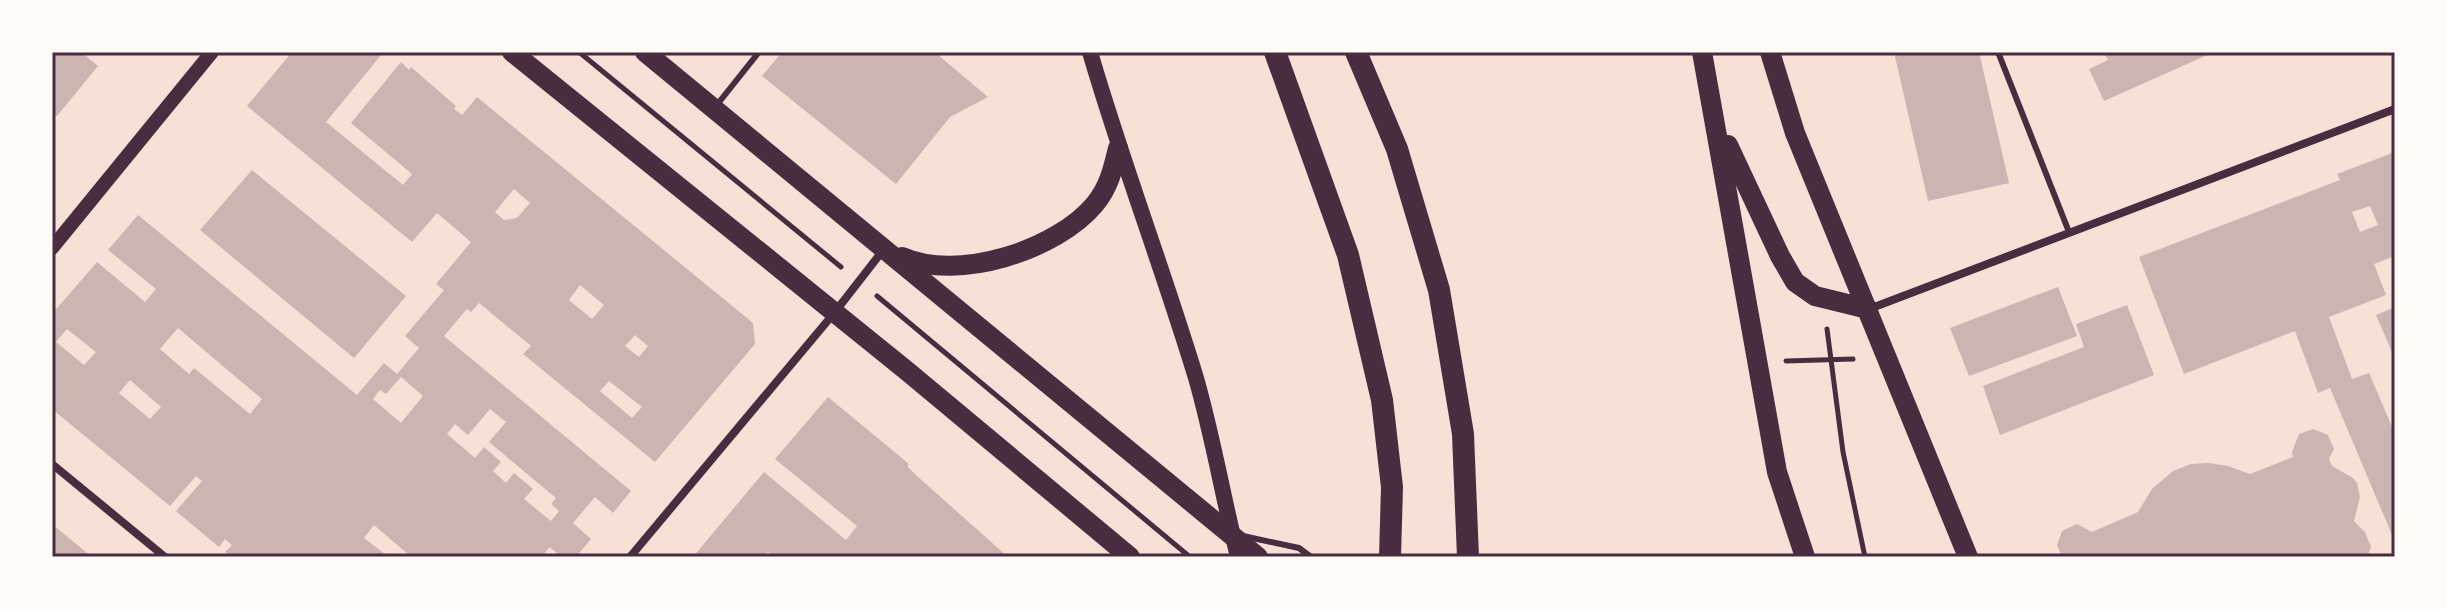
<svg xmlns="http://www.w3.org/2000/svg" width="2447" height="609" viewBox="0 0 2447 609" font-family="Rubik,sans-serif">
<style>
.building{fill:#ccb4b1;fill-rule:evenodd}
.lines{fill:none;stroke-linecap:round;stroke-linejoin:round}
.path{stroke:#4a2c40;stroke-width:5}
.service{stroke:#4a2c40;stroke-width:6}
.minor{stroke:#4a2c40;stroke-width:8}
.tertiary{stroke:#4a2c40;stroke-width:14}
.secondary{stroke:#4a2c40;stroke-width:16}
.primary{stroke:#4a2c40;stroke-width:20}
.trunk{stroke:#4a2c40;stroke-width:22}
.neatline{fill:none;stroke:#4a2c40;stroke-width:3}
</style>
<rect width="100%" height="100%" fill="#f7e1d7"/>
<g class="building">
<path d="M52,52H81L98,66L57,116L52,112Z"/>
<path d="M292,52L382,54L326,122L403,185L412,174L351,123L401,62L409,70L411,67L456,106L454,109L462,115L477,97L753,323L755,344L655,462L523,354L531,346L479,303L471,312L467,309L444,336L631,491L613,513L595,497L573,523L591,539L576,557H561L550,547L541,557H407L409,555L374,525L364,538L389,557H232L225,552L232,545L225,539L219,547L176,511L202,481L196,476L170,506L52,409V314L97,262L145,302L156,289L108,250L138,215L357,395L384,363L397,374L419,348L405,336L444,290L436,284L471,242L437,213L412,242L247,106ZM514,189L530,203L517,218L504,220L495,212ZM580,285L604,305L592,319L569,300ZM178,328L262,399L250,414L194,368L189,374L160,349ZM67,329L96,352L84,365L56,342ZM635,335L648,346L639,357L625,346ZM401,377L423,396L401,423L373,399L380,390L386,394ZM130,380L161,407L150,419L119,393ZM609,381L642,407L632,418L600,391ZM490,409L506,422L489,442L556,498L551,504L559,511L551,521L524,499L533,489L514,473L506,483L493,471L501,462L484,447L475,458L447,434L455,424L468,435Z"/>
<path d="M782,52H939L937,54L988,97L950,117L896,184L762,76Z"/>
<path d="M1894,52H1979L2009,183L1928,201Z"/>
<path d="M2104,52H2214L2104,101L2089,69L2108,60Z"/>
<path d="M2395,152V256L2374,264L2386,295L2329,317L2352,379L2369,373L2395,434V542L2330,388L2318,393L2295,331L2184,374L2139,257L2340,180L2337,174ZM2370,206L2378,225L2360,232L2352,212Z"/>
<path d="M252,170L406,296L354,358L200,230Z"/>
<path d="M2058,287L2077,336L1969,376L1950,328Z"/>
<path d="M2127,305L2154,375L2000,435L1983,386L2084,347L2076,324Z"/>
<path d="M2395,307V359L2376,315Z"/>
<path d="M828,397L909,464L907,466L917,476L1008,557H774L768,552L763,557H693L764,472L846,540L857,526L775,459Z"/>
<path d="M2313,429L2328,435L2334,449L2329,459L2332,466L2353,478L2357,483L2360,497L2354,521L2365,532L2371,547L2367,557H2338L2337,554L2330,557H2062L2057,545L2062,531L2077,524L2092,532L2138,512L2152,489L2173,471L2191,464L2209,463L2228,466L2250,474L2293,457L2292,452L2299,434Z"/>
<path d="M52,524L92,557H52Z"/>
</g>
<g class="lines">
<g class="path">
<path d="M579,52L841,267"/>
<path d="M877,296L1190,557"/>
<path d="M1827,329L1843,452L1865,557"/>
<path d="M1786,361L1853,359"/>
</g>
<g class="service">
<path d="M1998,52L2069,232"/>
<path d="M716,106L759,52"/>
<path d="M1243,536L1299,548L1311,557"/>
</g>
<g class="minor">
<path d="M1869,309L2395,109"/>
<path d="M52,464L165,557"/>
<path d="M630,557L835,312L884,249"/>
</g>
<path class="tertiary" d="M52,248L212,52"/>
<path class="secondary" d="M1090,52C1122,162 1163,269 1196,378C1213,437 1223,498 1238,557"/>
<g class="primary">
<path d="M512,52L907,371L1130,557"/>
<path d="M645,52L1258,557"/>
<path d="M1702,52L1777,472L1805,557"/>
<path d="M1770,52L1795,133L1968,557"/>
<path d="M1728,145L1780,256L1795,282L1815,296L1868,309"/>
<path d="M902,257C958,282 1057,250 1095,204C1109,187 1113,169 1118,148"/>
</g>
<g class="trunk">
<path d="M1275,52L1348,255L1382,400L1392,487L1390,557"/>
<path d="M1356,52L1397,149L1439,290L1463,434L1468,557"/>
</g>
</g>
<rect width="2447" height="609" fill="none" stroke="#fffaf5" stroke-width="108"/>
<rect x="54" y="54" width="2339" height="501" class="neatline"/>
</svg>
